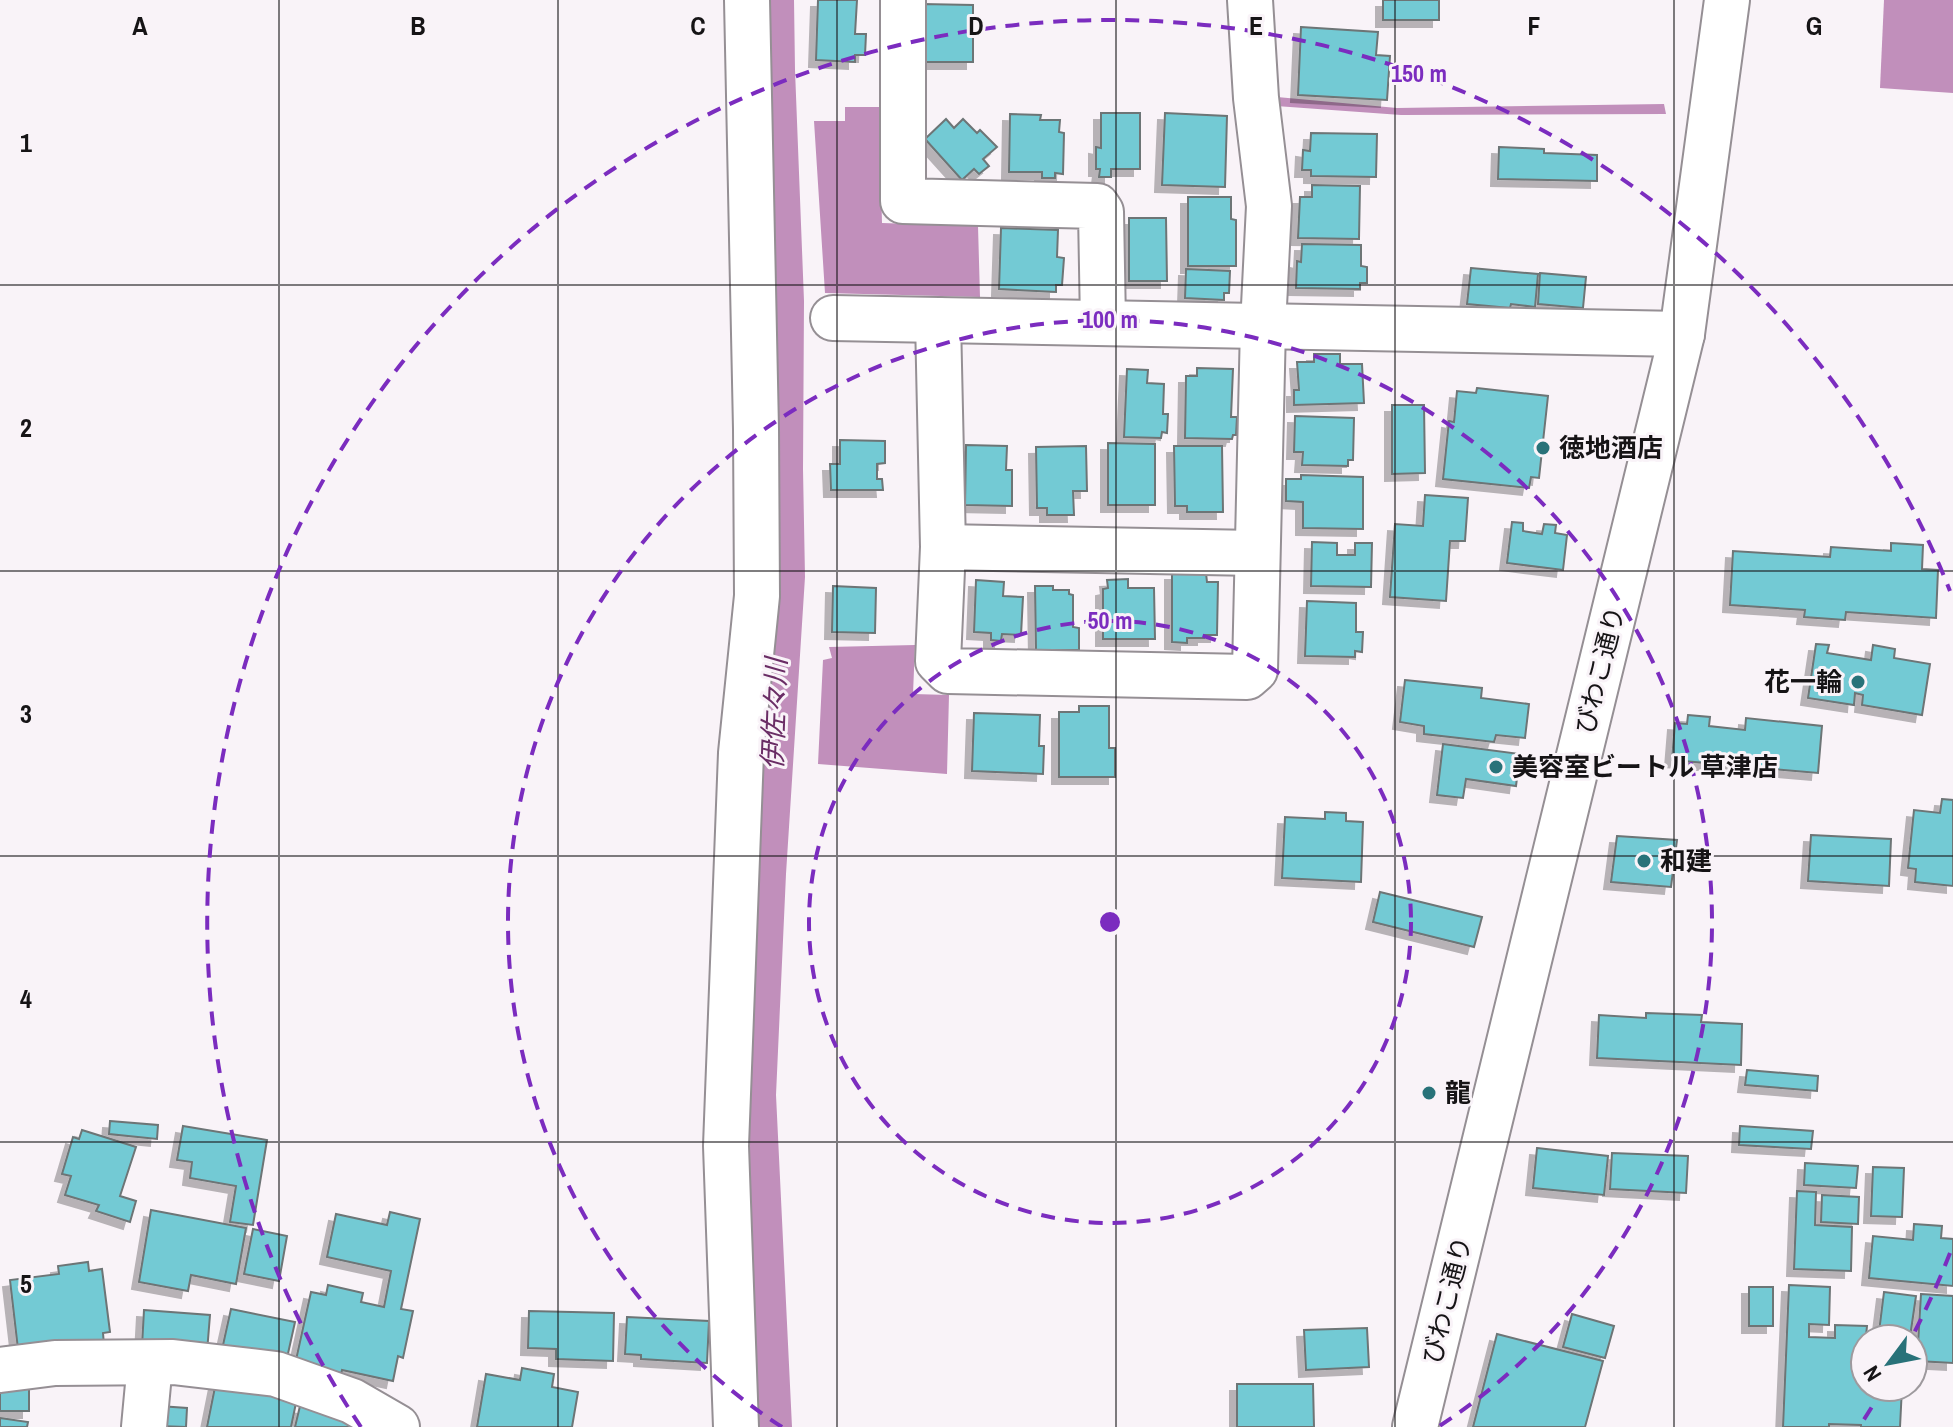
<svg xmlns="http://www.w3.org/2000/svg" width="1953" height="1427" viewBox="0 0 1953 1427" font-family="'Archivo Narrow','Noto Sans JP',sans-serif">
<style>
.water{fill:#c18fbb}
.building{fill:#73cad4;stroke:#6d7576;stroke-width:2;filter:url(#shadow)}
.lines{fill:none;stroke-linecap:round;stroke-linejoin:round}
.minor-casing{stroke:#958f94;stroke-width:48}
.minor{stroke:#fff;stroke-width:44}
.grid{fill:none;stroke:#161416;stroke-width:2;stroke-opacity:0.55}
.ring{fill:none;stroke:#7b2cbf;stroke-width:4;stroke-dasharray:14 10}
.poi-dot{fill:#287279;stroke:#f9f3f8;stroke-width:3}
.labels{text-anchor:middle;stroke-width:6;stroke-linejoin:round;paint-order:stroke}
.poi-label{font-size:26px;font-weight:bold;fill:#161416;stroke:#f9f3f8;text-anchor:start}
.street-label{font-size:26px;fill:#161416;stroke:#f9f3f8}
.water-label{font-size:28px;font-style:italic;fill:#6a2d65;stroke:#f9f3f8}
.grid-label{font-size:26px;text-anchor:middle;font-weight:bold;fill:#161416;stroke:#f9f3f8;stroke-width:6;stroke-linejoin:round;paint-order:stroke}
.centre{fill:#7b2cbf;stroke:#f9f3f8;stroke-width:4}
.ring-label{font-size:24px;text-anchor:middle;font-weight:bold;fill:#7b2cbf;stroke:#f9f3f8;stroke-width:6;stroke-linejoin:round;paint-order:stroke}
</style>
<defs>
<filter id="shadow"><feDropShadow dx="-7" dy="7" stdDeviation="0" flood-color="#0004"/></filter>
</defs>
<rect width="100%" height="100%" fill="#f9f3f8"/>
<g class="water">
<path d="M760,0H794L795,70L804,301L803,469L805,577L786,874L776,1095L792,1427H755L744,1258Z"/>
<path d="M1884,0H1953V93L1880,88Z"/>
<path d="M1277,97L1397,108L1664,104L1666,114L1401,115L1276,106Z"/>
<path d="M845,107H879L882,223L978,226L980,297L825,293L814,121H845Z"/>
<path d="M915,645L913,694L949,695L947,774L818,764L823,660L832,658L829,647Z"/>
</g>
<g class="building">
<path d="M818,0H857L855,34H866L865,55H855V62L816,60Z"/>
<rect x="1383" y="0" width="56" height="20"/>
<path d="M922,4L973,5V62H921Z"/>
<path d="M1301,27L1378,32L1376,55L1390,56L1387,100L1298,95Z"/>
<path d="M1101,113H1140V169H1111V177H1099L1100,169H1096V147L1101,148Z"/>
<path d="M1165,113L1227,116L1225,187L1162,185Z"/>
<path d="M1010,114L1041,115L1040,120H1060L1059,132L1064,133L1063,174L1055,173V178H1042V172H1009Z"/>
<path d="M946,119L954,128L963,119L977,133L980,130L997,147L983,159L989,166L979,174L974,169L962,180L925,139Z"/>
<path d="M1311,133L1377,134L1376,177L1311,176V170H1302L1303,150L1310,151Z"/>
<path d="M1499,147L1544,149V153L1597,155V181L1498,179Z"/>
<path d="M1312,185L1360,186L1359,239L1298,238L1300,197H1312Z"/>
<path d="M1188,197H1231V219L1236,220V266H1188Z"/>
<path d="M1129,218H1166L1167,281H1129Z"/>
<path d="M1001,228L1058,230L1057,257L1064,258L1062,285H1056V292L999,289Z"/>
<path d="M1302,244L1361,245V266L1367,267V283H1360V289L1296,288L1297,261L1301,262Z"/>
<path d="M1471,268L1538,274L1535,307L1511,304L1510,308L1467,304Z"/>
<path d="M1186,269L1230,271L1229,293H1224V300L1185,298Z"/>
<path d="M1540,273L1586,277L1583,308L1538,304Z"/>
<path d="M1314,354H1340V364H1362L1364,403L1294,405V390H1299L1297,362H1314Z"/>
<path d="M1197,368L1233,369L1231,417H1237L1236,435H1233L1232,439L1185,438L1186,376H1197Z"/>
<path d="M1127,369L1148,370L1147,383L1164,384L1163,414H1168L1167,433L1162,432L1161,438L1124,437Z"/>
<path d="M1477,388L1548,396L1539,478L1531,477L1529,488L1443,479L1449,421L1454,422L1457,391L1476,393Z"/>
<path d="M1392,405H1424L1425,473L1392,474Z"/>
<path d="M1295,416L1354,418L1353,460H1348V466L1302,465L1303,452H1294Z"/>
<path d="M840,440L885,441V463L877,464V479H882L883,490H831L830,464H840Z"/>
<path d="M1108,443L1155,444V505H1108Z"/>
<path d="M966,445L1007,446L1006,470H1012V506L965,505Z"/>
<path d="M1086,446L1087,491H1073L1074,515H1047V508H1037L1036,447Z"/>
<path d="M1174,446H1222L1223,512H1187V506H1175Z"/>
<path d="M1301,475L1363,477V529L1303,528V502L1286,501V479H1301Z"/>
<path d="M1425,495L1468,498L1465,541H1450L1446,601L1390,597L1395,524L1423,526Z"/>
<path d="M1512,522L1523,523V531L1542,534L1544,524L1556,525L1555,533L1567,535L1563,570L1507,563Z"/>
<path d="M1312,542L1337,543V555H1355V543H1372L1371,587L1311,586Z"/>
<path d="M1891,543L1923,545L1922,569L1938,570L1936,618L1846,612L1845,620L1804,617L1805,610L1730,605L1733,551L1830,557L1831,547L1891,551Z"/>
<path d="M1172,573H1206L1207,582H1218L1217,635H1204V638H1187V643L1172,642Z"/>
<path d="M1128,579V588H1154L1155,639H1103V589L1108,588L1107,580Z"/>
<path d="M976,580L1004,582L1003,596L1023,597L1021,635L1002,634L1001,641L991,640V633L974,632Z"/>
<path d="M833,586L876,588L875,633L832,632Z"/>
<path d="M1035,586H1053V590H1069V594L1073,595V627L1079,628V650H1036Z"/>
<path d="M1307,601L1356,603V632H1363L1362,652L1355,651V657L1305,656Z"/>
<path d="M1816,644L1829,645L1827,653L1871,660L1873,645L1895,649L1894,658L1930,664L1922,715L1862,705L1863,695L1855,693L1854,705L1808,698Z"/>
<path d="M1405,680L1482,688L1481,698L1529,704L1525,738L1496,735L1494,742L1424,734V726L1400,722Z"/>
<path d="M1079,706H1109V748H1115V777H1059V712H1079Z"/>
<path d="M974,713L1040,715L1039,746H1044L1043,774L972,771Z"/>
<path d="M1688,715L1710,717L1709,726L1745,730L1746,718L1822,726L1818,773L1672,760L1675,723L1687,724Z"/>
<path d="M1443,744L1520,754L1516,786L1466,779L1463,798L1437,795Z"/>
<path d="M1942,799L1953,800V886L1915,882L1916,869L1908,868L1914,810L1940,813Z"/>
<path d="M1325,812L1346,813V821L1363,822L1361,882L1282,878L1285,817L1325,819Z"/>
<path d="M1811,835L1891,839L1889,886L1808,881Z"/>
<path d="M1617,836L1677,840L1671,887L1611,882Z"/>
<path d="M1380,892L1482,917L1474,947L1373,922Z"/>
<path d="M1646,1013L1702,1015L1701,1022L1742,1024L1741,1065L1597,1058L1599,1015L1646,1018Z"/>
<path d="M1747,1070L1818,1076L1817,1091L1745,1085Z"/>
<path d="M110,1121L158,1125L157,1139L109,1134Z"/>
<path d="M183,1126L267,1140L253,1225L230,1222L236,1186L190,1178L192,1162L177,1160Z"/>
<path d="M1740,1126L1813,1131L1811,1149L1739,1145Z"/>
<path d="M82,1130L136,1147L120,1196L136,1201L130,1222L96,1211L99,1205L65,1195L71,1176L62,1174L73,1137L79,1139Z"/>
<path d="M1537,1148L1608,1156L1604,1195L1533,1188Z"/>
<path d="M1612,1153L1688,1156L1686,1193L1610,1189Z"/>
<path d="M1805,1163L1858,1166L1856,1188L1804,1185Z"/>
<path d="M1873,1167L1904,1168L1902,1217L1871,1216Z"/>
<path d="M1797,1191L1816,1192L1815,1225L1852,1227L1851,1271L1794,1269Z"/>
<path d="M1822,1195L1859,1197L1858,1224L1821,1222Z"/>
<path d="M151,1210L246,1228L236,1284L191,1275L188,1291L139,1282Z"/>
<path d="M390,1212L420,1219L401,1309L413,1311L403,1358L398,1356L393,1381L342,1370L340,1379L294,1369L311,1292L326,1295L328,1285L363,1293L361,1302L384,1307L391,1271L327,1257L336,1214L387,1225Z"/>
<path d="M1914,1224L1942,1226L1941,1238L1953,1239V1286L1869,1278L1873,1236L1913,1240Z"/>
<path d="M253,1229L287,1236L279,1281L244,1274Z"/>
<path d="M88,1262L89,1271L102,1269L110,1332L103,1333L104,1345L18,1349L10,1280L59,1274L58,1266Z"/>
<path d="M1789,1285L1830,1287L1829,1325L1809,1324V1337L1835,1338V1325L1867,1326L1866,1336L1904,1337L1903,1339H1865V1387H1902L1900,1427H1861V1425L1829,1424V1427H1783Z"/>
<rect x="1749" y="1287" width="24" height="39"/>
<path d="M1884,1292L1916,1296L1910,1337L1879,1332Z"/>
<path d="M1921,1294L1953,1296V1363L1917,1361Z"/>
<path d="M231,1309L295,1322L285,1367L221,1354Z"/>
<path d="M144,1310L210,1315L207,1352L142,1346Z"/>
<path d="M529,1311L614,1313L613,1361L556,1359V1349L528,1348Z"/>
<path d="M1572,1314L1614,1326L1605,1358L1563,1347Z"/>
<path d="M627,1317L709,1321L707,1363L641,1359V1355L625,1354Z"/>
<path d="M1367,1328L1369,1367L1306,1370L1304,1330Z"/>
<path d="M1497,1334L1603,1361L1585,1427H1473Z"/>
<path d="M522,1368L554,1374L552,1387L578,1392L572,1427H477L486,1374L520,1380Z"/>
<path d="M216,1382L297,1398L291,1427H207Z"/>
<rect x="0" y="1383" width="29" height="28"/>
<path d="M1237,1384H1313L1314,1427H1237Z"/>
<path d="M159,1406L187,1408L186,1427L158,1426Z"/>
<path d="M300,1406L358,1420L357,1427H295Z"/>
<path d="M0,1418L28,1422L27,1427H0Z"/>
</g>
<g class="lines">
<g class="minor-casing">
<g id="minor">
<path d="M903,0V201L1097,206L1101,212L1103,323"/>
<path d="M833,318L1682,334"/>
<path d="M938,320L943,547L938,661L948,671L1247,677L1255,670L1263,326L1269,206L1256,98L1250,0"/>
<path d="M943,547L1256,553"/>
<path d="M0,1370L55,1363L173,1362L276,1374L352,1401L397,1427"/>
<path d="M144,1427L150,1363"/>
<path d="M736,1427L726,1146L741,753L757,596L756,429L747,0"/>
<path d="M1415,1427L1682,334L1727,0"/>
</g>
</g>
<use href="#minor" class="minor"/>
</g>
<path class="grid" d="M279,0V1427M558,0V1427M837,0V1427M1116,0V1427M1395,0V1427M1674,0V1427M0,285H1953M0,571H1953M0,856H1953M0,1142H1953"/>
<g class="ring">
<circle cx="1110" cy="922" r="301"/>
<path d="M782 1427A602 602 0 1 1 1438 1427"/>
<path d="M1950 1253A903 903 0 0 1 1911 1339M1884 1387A903 903 0 0 1 1859 1427M361 1427A903 903 0 1 1 1950 591"/>
</g>
<g class="poi-dot">
<circle cx="1543" cy="448" r="8"/>
<circle cx="1858" cy="682" r="8"/>
<circle cx="1496" cy="767" r="8"/>
<circle cx="1644" cy="861" r="8"/>
<circle cx="1429" cy="1093" r="8"/>
</g>
<g class="labels">
<g class="poi-label">
<text x="1559" y="457">徳地酒店</text>
<text x="1842" y="691" text-anchor="end">花一輪</text>
<text x="1512" y="776">美容室ビートル 草津店</text>
<text x="1660" y="870">和建</text>
<text x="1445" y="1102">龍</text>
</g>
<g class="street-label">
<text transform="translate(1600 670) rotate(-76)" y="9">びわこ通り</text>
<text transform="translate(1447 1300) rotate(-76)" y="9">びわこ通り</text>
</g>
<g class="water-label">
<text transform="translate(774 714) rotate(-88)" y="10">伊佐々川</text>
</g>
</g>
<g class="grid-label">
<text x="140" y="35">A</text>
<text x="418" y="35">B</text>
<text x="698" y="35">C</text>
<text x="976" y="35">D</text>
<text x="1256" y="35">E</text>
<text x="1534" y="35">F</text>
<text x="1814" y="35">G</text>
<text x="26" y="152">1</text>
<text x="26" y="437">2</text>
<text x="26" y="723">3</text>
<text x="26" y="1008">4</text>
<text x="26" y="1293">5</text>
</g>
<circle cx="1110" cy="922" r="12" class="centre"/>
<g class="ring-label">
<text x="1419" y="82">150 m</text>
<text x="1110" y="328">100 m</text>
<text x="1110" y="629">50 m</text>
</g>
<g transform="translate(1889 1363) rotate(238)"><circle r="38" fill="#f9f3f8" stroke="#9e9a9e" stroke-width="2"/>
<path d="M0-6L14 30L0 20L-14 30Z" fill="#287279"/>
<text y="-12" font-size="22" font-weight="bold" text-anchor="middle" fill="#161416">N</text>
</g>
</svg>
